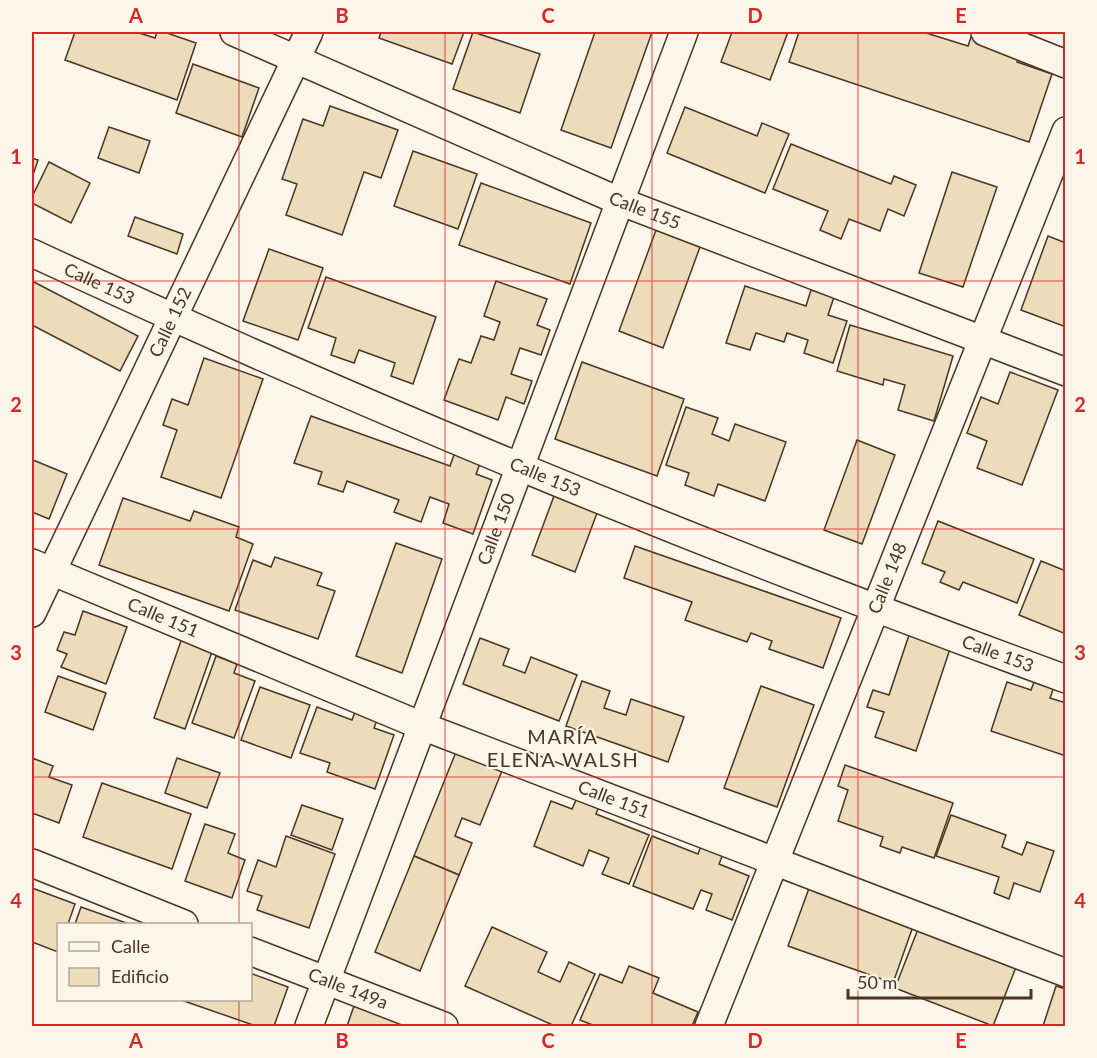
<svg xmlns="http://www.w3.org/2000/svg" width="1097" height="1058" viewBox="0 0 1097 1058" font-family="Lato,sans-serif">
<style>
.building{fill:#ecdcbc;stroke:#4a3520;stroke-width:1.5}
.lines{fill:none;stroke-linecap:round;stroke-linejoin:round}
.minor-casing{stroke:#4a3520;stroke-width:30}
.minor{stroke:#fbf6e9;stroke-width:27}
.grid{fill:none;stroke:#d62828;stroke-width:1.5;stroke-opacity:0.55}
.labels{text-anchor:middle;stroke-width:4.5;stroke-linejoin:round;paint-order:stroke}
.street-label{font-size:18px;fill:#4a3520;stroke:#fbf6e9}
.neighbourhood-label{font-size:20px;letter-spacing:1.5px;fill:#4a3520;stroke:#fbf6e9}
.neatline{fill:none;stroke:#d62828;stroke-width:2}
.grid-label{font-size:20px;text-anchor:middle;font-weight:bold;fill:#d62828}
</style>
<rect width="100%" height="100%" fill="#fbf6e9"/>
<g class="building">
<path d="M75,32H136L155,38L157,32H164L196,43L177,100L65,60Z"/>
<path d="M381,32H464L452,64L379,38Z"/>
<path d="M473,32L540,54L520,113L453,89Z"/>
<path d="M595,32H652L611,148L561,130Z"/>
<path d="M732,32H788L770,80L721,62Z"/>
<path d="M799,32H923L968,46L971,37L1020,53L1017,62L1052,74L1029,142L789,62Z"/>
<path d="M193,64L259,88L242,137L176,113Z"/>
<path d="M330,106L398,130L381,178L364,172L342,235L286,215L297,184L282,179L303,119L323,126Z"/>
<path d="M685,107L757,136L762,123L789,134L765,193L667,153Z"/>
<path d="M109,127L150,141L139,173L98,158Z"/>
<path d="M791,144L891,184L894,176L916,185L904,216L888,209L880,231L849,219L841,239L820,230L828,211L773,189Z"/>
<path d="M413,151L477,174L458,229L394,206Z"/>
<path d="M32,158L38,160L32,178Z"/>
<path d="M49,162L90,183L71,223L32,203V197Z"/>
<path d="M952,172L997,187L963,287L919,273Z"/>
<path d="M481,183L591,223L570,284L459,245Z"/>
<path d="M135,217L183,234L177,254L128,236Z"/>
<path d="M656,230L700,247L663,348L619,331Z"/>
<path d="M1048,236L1066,243V327L1021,310Z"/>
<path d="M269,249L323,268L298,340L243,321Z"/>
<path d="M326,277L436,317L413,384L391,376L395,363L359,350L354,363L331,355L336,338L308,328Z"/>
<path d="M32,281L138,336L120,371L32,325Z"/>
<path d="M496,281L547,299L537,325L550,330L541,355L520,348L511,374L532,381L524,404L506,397L498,420L444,400L459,359L471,363L481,336L494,340L500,322L484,316Z"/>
<path d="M745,286L806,306L811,290L834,297L828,315L847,321L833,363L804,353L808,340L787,333L784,342L756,333L750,350L726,343Z"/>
<path d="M850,325L953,356L934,421L898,410L905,385L884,379L883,385L837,371Z"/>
<path d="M204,358L263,379L221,498L161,477L177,430L163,425L172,399L188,405Z"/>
<path d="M582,362L684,399L657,476L555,439Z"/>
<path d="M1010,372L1058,390L1022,485L977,468L987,441L967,433L981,397L998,404Z"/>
<path d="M686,407L718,418L712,434L729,441L735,424L786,442L765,501L718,484L714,496L685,485L689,473L666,465Z"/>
<path d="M311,416L450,466L455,452L481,461L476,474L492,480L473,534L443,523L449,504L430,497L421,522L394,512L399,500L347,481L343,492L318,484L322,472L294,463Z"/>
<path d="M857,440L895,455L862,544L824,530Z"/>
<path d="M33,460L67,474L49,519L32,512Z"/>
<path d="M557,488L600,505L575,572L532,555Z"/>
<path d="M123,498L190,521L194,511L239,527L236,537L253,544L229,611L99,565Z"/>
<path d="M938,521L1034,559L1017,603L963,582L959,590L940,582L945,572L922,563Z"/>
<path d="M396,543L442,559L402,673L356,656Z"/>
<path d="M635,546L841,618L823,668L769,649L772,641L751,633L747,642L685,620L692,602L624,578Z"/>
<path d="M275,557L322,573L317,585L335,591L318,639L235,610L253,560L271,567Z"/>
<path d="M1041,561L1066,571V634L1019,615Z"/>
<path d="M83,611L127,627L106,684L61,667L67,654L57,650L64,632L75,635Z"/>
<path d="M909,635L950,649L916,751L875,737L884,712L867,707L873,690L889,695Z"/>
<path d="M182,638L213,649L185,729L154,718Z"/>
<path d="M480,638L509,649L503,665L525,673L531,657L577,675L559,721L463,684Z"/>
<path d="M216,656L237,664L234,673L255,681L234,738L192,723Z"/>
<path d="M58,676L106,693L93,730L45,712Z"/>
<path d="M1036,677L1055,684L1050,698L1066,703V756L991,731L1007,682L1031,690Z"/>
<path d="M582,681L610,691L604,708L626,715L631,699L684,717L668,762L566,726Z"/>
<path d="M761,686L814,705L777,807L724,788Z"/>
<path d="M260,687L310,705L291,758L241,740Z"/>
<path d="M317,707L352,720L357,707L379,715L374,728L394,735L375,789L327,772L330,763L300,753Z"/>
<path d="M458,747L504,766L480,825L462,818L455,836L472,843L459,875L414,856Z"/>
<path d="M32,758L53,766L49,777L72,785L59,823L32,813Z"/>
<path d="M177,758L220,773L207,808L165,793Z"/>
<path d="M845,765L953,803L934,858L902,847L900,853L880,846L883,837L838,821L848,790L838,786Z"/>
<path d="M102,783L191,814L172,869L83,837Z"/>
<path d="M577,798L599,806L596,814L649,835L629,884L602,874L609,858L589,850L583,866L534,846L551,801L572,809Z"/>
<path d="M302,805L343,819L332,850L291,835Z"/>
<path d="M951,815L1006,835L1002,847L1022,855L1027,842L1054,851L1040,892L1014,883L1009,899L994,893L999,877L936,856Z"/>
<path d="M205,824L235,834L228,853L245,860L232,898L185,881Z"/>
<path d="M286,836L335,854L309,928L257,910L262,896L247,891L258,860L276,867Z"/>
<path d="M652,836L698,854L703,840L725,849L719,864L749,876L732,920L706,910L712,894L701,890L693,909L633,886Z"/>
<path d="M414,856L459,875L420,971L375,952Z"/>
<path d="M812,880L916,918L893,983L788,946Z"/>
<path d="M32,888L75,904L68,924H58V952L32,942Z"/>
<path d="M81,907L129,924H75Z"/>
<path d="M920,924L1018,962L993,1026L895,988Z"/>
<path d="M492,927L547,952L538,972L560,982L569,962L595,974L571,1026H555L465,986Z"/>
<path d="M629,966L659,978L653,993L698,1012L692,1026H595L580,1020L600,974L622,983Z"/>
<path d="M250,973L288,987L274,1026H256L181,1000H250Z"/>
<path d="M1056,986L1066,989V1026H1043Z"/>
<path d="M354,1006L405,1024L404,1026H347Z"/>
</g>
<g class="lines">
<g class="minor-casing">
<g id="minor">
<path id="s1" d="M234,32L619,201L1066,372"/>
<path d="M985,32L1066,64"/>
<path id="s2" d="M32,253C370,410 715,551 1066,679"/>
<path id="s3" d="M32,563L422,726L1066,973"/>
<path id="s4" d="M32,613L309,32"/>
<path d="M32,863L184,924"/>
<path id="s5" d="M250,951L444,1026"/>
<path id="s6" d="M309,1026L684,32"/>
<path id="s7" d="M709,1026L1066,131"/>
</g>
</g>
<use href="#minor" class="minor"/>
</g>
<path class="grid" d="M239,32V924M445,32V1026M652,32V1026M858,32V1026M32,281H1066M32,529H1066M32,777H1066M239,1000V1026"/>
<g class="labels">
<g class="street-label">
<text dy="6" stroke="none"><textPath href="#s1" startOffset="448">Calle 155</textPath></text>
<text dy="6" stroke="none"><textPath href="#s2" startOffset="74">Calle 153</textPath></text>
<text dy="6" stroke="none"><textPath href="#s4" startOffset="322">Calle 152</textPath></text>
<text dy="6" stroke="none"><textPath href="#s2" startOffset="560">Calle 153</textPath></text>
<text dy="6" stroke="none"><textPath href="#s6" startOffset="531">Calle 150</textPath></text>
<text dy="6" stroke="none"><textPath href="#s7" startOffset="482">Calle 148</textPath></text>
<text dy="6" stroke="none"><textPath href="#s3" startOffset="142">Calle 151</textPath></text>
<text dy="6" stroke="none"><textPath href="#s2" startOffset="1046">Calle 153</textPath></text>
<text dy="6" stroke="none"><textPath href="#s3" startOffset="628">Calle 151</textPath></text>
<text dy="6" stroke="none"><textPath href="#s5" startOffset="105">Calle 149a</textPath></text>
</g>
<g class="neighbourhood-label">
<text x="563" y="744">MARÍA<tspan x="563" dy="23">ELENA WALSH</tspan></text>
</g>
</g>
<rect width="1097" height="1058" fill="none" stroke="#fbf6e9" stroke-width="66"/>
<rect x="57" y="923" width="195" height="78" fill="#fbf6e9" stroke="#b4a999" stroke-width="1.5"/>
<rect x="69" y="942" width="30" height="9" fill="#fbf6e9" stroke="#b4a999" stroke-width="1.5"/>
<text x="111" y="953" font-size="18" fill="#4a3520">Calle</text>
<rect x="69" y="968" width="30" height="18" fill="#ecdcbc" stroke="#b4a999" stroke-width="1.5"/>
<text x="111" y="983" font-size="18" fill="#4a3520">Edificio</text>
<path d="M848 989v9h183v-9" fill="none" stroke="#4a3520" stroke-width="3"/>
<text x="857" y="989" font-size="18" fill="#4a3520" stroke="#fbf6e9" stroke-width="4.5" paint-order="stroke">50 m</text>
<rect x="33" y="33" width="1031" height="992" class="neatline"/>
<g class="grid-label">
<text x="136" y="23">A</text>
<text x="342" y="23">B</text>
<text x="548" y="23">C</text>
<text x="755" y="23">D</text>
<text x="961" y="23">E</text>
<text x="16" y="164">1</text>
<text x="1080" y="164">1</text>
<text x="16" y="412">2</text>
<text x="1080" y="412">2</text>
<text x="16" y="660">3</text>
<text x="1080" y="660">3</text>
<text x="16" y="908">4</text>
<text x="1080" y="908">4</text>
<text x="136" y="1048">A</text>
<text x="342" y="1048">B</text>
<text x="548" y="1048">C</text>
<text x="755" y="1048">D</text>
<text x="961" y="1048">E</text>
</g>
</svg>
